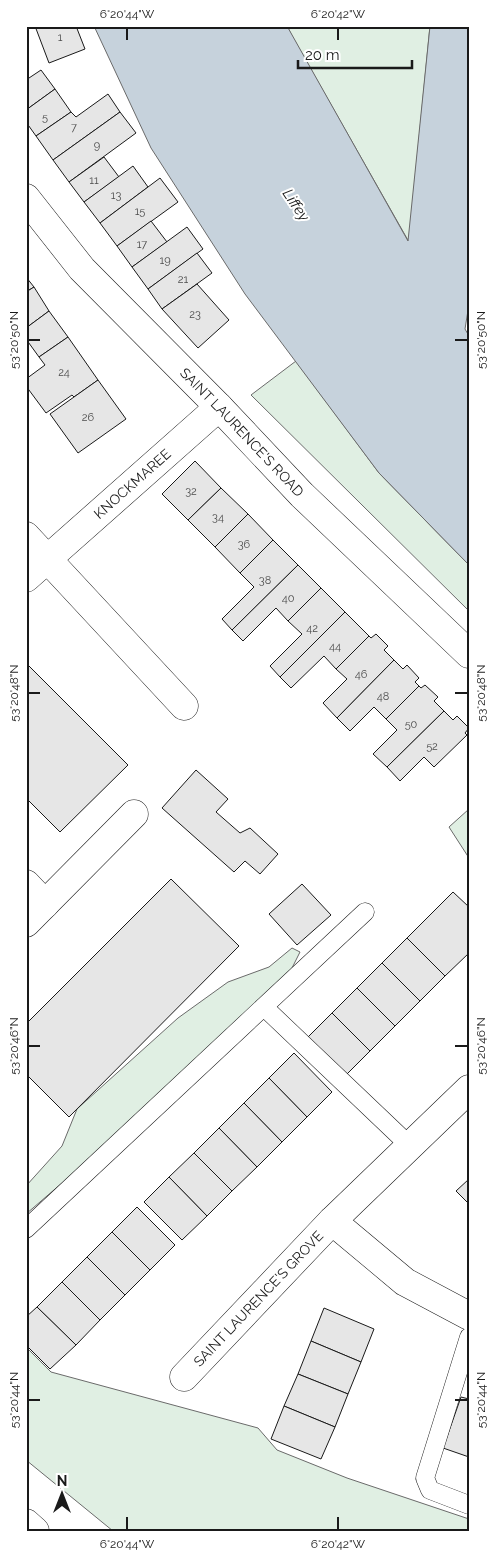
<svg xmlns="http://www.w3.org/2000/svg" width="495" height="1557" viewBox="0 0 495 1557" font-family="Raleway,sans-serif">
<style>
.green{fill:#e0efe3;stroke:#6a6a6a}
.water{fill:#c6d2dc;stroke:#6a6a6a}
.building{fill:#e6e6e6;stroke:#1a1a1a}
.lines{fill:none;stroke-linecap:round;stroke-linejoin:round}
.lane-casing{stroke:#1a1a1a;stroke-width:19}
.street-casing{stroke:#1a1a1a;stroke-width:29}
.secondary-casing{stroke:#1a1a1a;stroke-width:29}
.lane{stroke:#fff;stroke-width:18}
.street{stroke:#fff;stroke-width:28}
.secondary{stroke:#fff;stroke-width:28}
.ticks{fill:none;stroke:#1a1a1a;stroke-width:2}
.labels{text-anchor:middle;stroke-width:4;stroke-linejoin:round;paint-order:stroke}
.number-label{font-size:11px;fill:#4d4d4d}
.street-label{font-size:14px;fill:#1a1a1a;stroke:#fff}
.water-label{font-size:15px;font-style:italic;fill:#1a1a1a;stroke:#fff}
.neatline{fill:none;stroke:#1a1a1a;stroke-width:2}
.ticks-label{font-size:12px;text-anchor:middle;fill:#1a1a1a}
</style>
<rect width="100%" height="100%" fill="#fff"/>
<g class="green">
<path d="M287,26H430L409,242L292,36Z"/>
<path d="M296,361L379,473L469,565V611L251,395Z"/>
<path d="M469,809V858L449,827Z"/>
<path d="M292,948L300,952L286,980L90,1159L26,1214V1186L62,1146L77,1109L178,1018L228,982L269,967Z"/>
<path d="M26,1347L51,1372L258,1428L277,1450L347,1478L469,1519V1531H113L26,1460Z"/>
</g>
<path class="water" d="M94,26H287L408,241L430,26H469V304L465,329L469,336V565L379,473L245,294L151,148Z"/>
<g class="building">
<path d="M35,26H76L85,49L49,63Z"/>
<path d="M41,70L55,89L26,110V80Z"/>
<path d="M55,89L71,112L36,136L26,122V110Z"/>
<path d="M108,94L120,112L53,160L36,136L71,112L76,117Z"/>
<path d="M120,112L136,133L69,182L53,160Z"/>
<path d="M104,157L119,177L84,202L69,182Z"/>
<path d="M133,166L148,187L100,223L84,202Z"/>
<path d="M160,178L178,202L117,246L100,223Z"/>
<path d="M151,221L167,242L132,267L117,246Z"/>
<path d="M187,227L203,249L148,289L132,267Z"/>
<path d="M197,253L212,273L162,309L148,289Z"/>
<path d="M26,277L34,287L26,292Z"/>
<path d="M197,284L229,320L198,348L162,309Z"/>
<path d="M34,287L49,311L26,328V292Z"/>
<path d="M49,311L68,337L39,357L26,339V328Z"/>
<path d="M68,337L98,380L74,397L72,395L46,413L26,386V379L45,365L39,357Z"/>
<path d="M98,380L126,419L78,453L50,414Z"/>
<path d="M195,461L221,488L188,520L162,494Z"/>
<path d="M221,488L248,514L215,547L188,520Z"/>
<path d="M248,514L273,540L240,573L215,547Z"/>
<path d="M273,540L298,565L232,630L222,619L254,587L240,573Z"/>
<path d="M298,565L321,588L288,621L276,608L243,641L232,630Z"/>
<path d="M321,588L345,612L280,677L270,666L302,634L288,621Z"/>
<path d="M345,612L369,636L336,669L324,656L291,688L280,677Z"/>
<path d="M376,634L388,646L384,650L394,660L337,718L323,703L347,679L336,669L369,636L371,638Z"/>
<path d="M394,660L403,669L407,665L419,678L415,682L419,686L386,719L374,707L350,731L337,718Z"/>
<path d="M26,663L128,765L60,832L26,798Z"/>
<path d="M425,685L438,697L434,701L444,711L387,767L373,754L397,730L386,719L419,686L421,688Z"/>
<path d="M444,711L453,720L457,716L469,728L465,733L467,735L434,767L424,757L400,781L387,767Z"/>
<path d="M196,770L228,799L216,812L240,833L250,828L278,854L260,874L245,861L234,872L162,808Z"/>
<path d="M171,879L239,946L69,1117L26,1074V1024Z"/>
<path d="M302,884L331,915L297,945L269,914Z"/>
<path d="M453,892L469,907V953L445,976L407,938Z"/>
<path d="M407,938L445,976L420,1001L382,963Z"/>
<path d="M382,963L420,1001L395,1026L357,988Z"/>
<path d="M357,988L395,1026L370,1051L332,1013Z"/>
<path d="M332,1013L370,1051L345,1076L307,1038Z"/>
<path d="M294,1053L332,1092L307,1117L269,1078Z"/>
<path d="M269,1078L307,1117L282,1142L244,1103Z"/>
<path d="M244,1103L282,1142L257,1167L219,1128Z"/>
<path d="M219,1128L257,1167L232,1191L194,1153Z"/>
<path d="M194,1153L232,1191L207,1216L169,1177Z"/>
<path d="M169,1177L207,1216L182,1240L144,1202Z"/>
<path d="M469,1179V1204L456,1191Z"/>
<path d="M137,1207L175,1245L150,1270L112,1232Z"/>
<path d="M112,1232L150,1270L125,1295L87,1257Z"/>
<path d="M87,1257L125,1295L100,1320L62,1282Z"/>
<path d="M62,1282L100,1320L76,1345L37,1307Z"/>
<path d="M37,1307L76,1345L50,1369L26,1345V1317Z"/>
<path d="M324,1308L374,1329L361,1362L311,1341Z"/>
<path d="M311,1341L361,1362L348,1394L298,1374Z"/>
<path d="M298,1374L348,1394L335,1427L284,1406Z"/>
<path d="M461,1397L469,1399V1457L443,1448Z"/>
<path d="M284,1406L335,1427L321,1459L271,1439Z"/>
</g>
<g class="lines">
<g class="lane-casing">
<g id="lane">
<path d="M264,1007L410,1146"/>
<path d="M26,1229L365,912"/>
<path d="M469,1337L425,1478L430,1490L469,1505"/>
</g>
</g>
<g class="street-casing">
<g id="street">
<path d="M26,536L184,706"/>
<path id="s1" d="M26,578L219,407"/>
<path d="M26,884L45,904"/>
<path d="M26,923L134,814"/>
<path d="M332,1221L405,1282L469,1316"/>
<path id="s2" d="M184,1377L332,1221L469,1089"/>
</g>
</g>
<g class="secondary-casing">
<g id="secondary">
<path id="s3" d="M26,198L82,269L219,407L302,495L469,654"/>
<path d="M26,1523L35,1531"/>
</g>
</g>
<use href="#lane" class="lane"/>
<use href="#street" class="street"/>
<use href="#secondary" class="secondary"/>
</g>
<path class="ticks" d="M127,28V40M338,28V40M28,340H40M455,340H468M28,693H40M455,693H468M28,1046H40M455,1046H468M28,1400H40M455,1400H468M127,1517V1530M338,1517V1530"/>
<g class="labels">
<g class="number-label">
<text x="60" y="41">1</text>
<text x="45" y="121">5</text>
<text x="74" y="131">7</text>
<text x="97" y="149">9</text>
<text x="94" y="184">11</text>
<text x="116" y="199">13</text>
<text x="140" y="215">15</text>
<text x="142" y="248">17</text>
<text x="165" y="264">19</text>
<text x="183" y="283">21</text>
<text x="195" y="318">23</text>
<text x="64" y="376">24</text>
<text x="88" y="421">26</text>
<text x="191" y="495">32</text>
<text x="218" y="521">34</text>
<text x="244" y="548">36</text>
<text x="265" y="584">38</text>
<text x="288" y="602">40</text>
<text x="312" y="632">42</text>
<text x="335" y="650">44</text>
<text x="361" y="678">46</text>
<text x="383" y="700">48</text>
<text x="411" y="728">50</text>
<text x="432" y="750">52</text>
</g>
<g class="street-label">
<text dy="5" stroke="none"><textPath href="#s3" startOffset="319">SAINT LAURENCE'S ROAD</textPath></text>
<text dy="5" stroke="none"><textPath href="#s1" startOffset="142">KNOCKMAREE</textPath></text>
<text dy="5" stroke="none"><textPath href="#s2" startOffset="108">SAINT LAURENCE'S GROVE</textPath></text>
</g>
<g class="water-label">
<text transform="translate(296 205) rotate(56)" y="5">Liffey</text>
</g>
</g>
<rect width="495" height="1557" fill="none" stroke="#ffffff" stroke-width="55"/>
<g transform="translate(62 1494)" stroke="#ffffff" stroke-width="4" paint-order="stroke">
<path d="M0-4L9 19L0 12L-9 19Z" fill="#1a1a1a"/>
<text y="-8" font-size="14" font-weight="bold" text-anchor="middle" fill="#1a1a1a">N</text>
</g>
<path d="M298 60v8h114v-8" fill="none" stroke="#1a1a1a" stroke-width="2.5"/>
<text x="305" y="60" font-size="15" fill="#1a1a1a" stroke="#ffffff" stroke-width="4" paint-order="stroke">20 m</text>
<rect x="28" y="28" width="440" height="1502" class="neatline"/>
<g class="ticks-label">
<text x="127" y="18">6°20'44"W</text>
<text x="338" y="18">6°20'42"W</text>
<text transform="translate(14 340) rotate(-90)" y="4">53°20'50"N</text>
<text transform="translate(481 340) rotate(-90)" y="4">53°20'50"N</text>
<text transform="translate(14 693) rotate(-90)" y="4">53°20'48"N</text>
<text transform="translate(481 693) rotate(-90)" y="4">53°20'48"N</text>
<text transform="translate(14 1046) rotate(-90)" y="4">53°20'46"N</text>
<text transform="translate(481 1046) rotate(-90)" y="4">53°20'46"N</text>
<text transform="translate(14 1400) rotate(-90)" y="4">53°20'44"N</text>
<text transform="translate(481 1400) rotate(-90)" y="4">53°20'44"N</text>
<text x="127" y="1548">6°20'44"W</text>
<text x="338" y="1548">6°20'42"W</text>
</g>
</svg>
